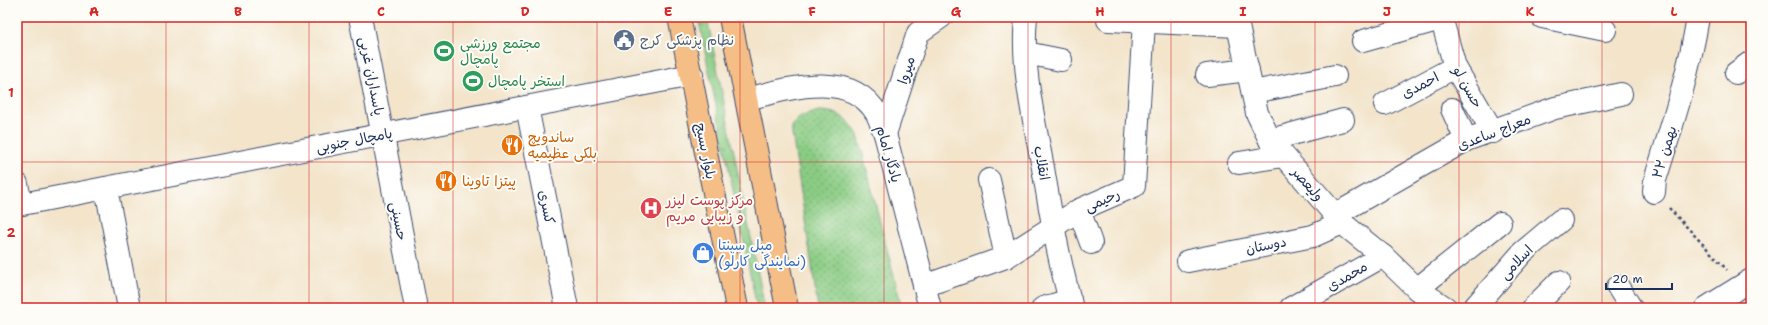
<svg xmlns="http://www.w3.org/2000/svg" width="1768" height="325" viewBox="0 0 1768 325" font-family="'Shantell Sans','Playpen Sans Arabic',sans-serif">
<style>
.grass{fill:url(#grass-tufts);stroke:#537e71}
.garden{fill:url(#garden-dots);stroke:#537e71}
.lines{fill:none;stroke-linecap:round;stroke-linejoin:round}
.minor-casing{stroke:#3b4a6e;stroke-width:24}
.major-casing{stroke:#3b4a6e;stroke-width:24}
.path{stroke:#3b4a6e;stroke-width:2.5;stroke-dasharray:3 3;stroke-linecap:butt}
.minor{stroke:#fff;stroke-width:22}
.major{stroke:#f6be87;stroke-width:22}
.grid{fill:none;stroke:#d62828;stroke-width:1;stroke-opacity:0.55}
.labels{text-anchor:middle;stroke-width:4;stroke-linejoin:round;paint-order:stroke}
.service-label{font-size:14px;fill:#4e5e75;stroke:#fdfcf7;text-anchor:start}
.leisure-label{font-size:14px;fill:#27864d;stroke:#fdfcf7;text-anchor:start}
.street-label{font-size:14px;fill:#1b2f5e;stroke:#fdfcf7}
.food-label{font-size:14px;fill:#c56008;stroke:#fdfcf7;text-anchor:start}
.health-label{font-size:14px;fill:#be3a42;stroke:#fdfcf7;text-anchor:start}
.shop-label{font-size:14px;fill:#366cbe;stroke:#fdfcf7;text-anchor:start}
.neatline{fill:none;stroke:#d62828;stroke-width:1.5}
.grid-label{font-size:13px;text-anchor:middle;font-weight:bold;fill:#d62828}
</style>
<defs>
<pattern id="grass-tufts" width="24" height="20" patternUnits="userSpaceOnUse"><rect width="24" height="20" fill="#8bcc84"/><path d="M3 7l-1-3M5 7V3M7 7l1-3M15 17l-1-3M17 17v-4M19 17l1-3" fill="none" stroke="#71a66f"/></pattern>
<pattern id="garden-dots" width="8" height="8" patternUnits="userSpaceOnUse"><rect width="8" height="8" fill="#8bcc84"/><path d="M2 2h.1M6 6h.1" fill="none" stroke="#71a66f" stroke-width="1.8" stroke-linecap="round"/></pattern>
</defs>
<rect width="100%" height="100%" fill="#fdfcf7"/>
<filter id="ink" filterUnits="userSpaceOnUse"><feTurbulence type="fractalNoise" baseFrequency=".025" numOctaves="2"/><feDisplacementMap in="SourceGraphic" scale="8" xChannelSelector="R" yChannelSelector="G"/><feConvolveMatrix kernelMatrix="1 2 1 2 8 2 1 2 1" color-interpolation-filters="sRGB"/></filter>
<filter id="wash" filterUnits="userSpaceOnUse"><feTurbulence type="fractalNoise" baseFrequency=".012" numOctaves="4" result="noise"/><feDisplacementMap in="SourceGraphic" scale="16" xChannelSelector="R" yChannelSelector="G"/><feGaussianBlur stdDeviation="0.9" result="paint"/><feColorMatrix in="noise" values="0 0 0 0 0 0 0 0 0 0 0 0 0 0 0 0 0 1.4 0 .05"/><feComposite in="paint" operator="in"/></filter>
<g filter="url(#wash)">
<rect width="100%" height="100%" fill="#f3e4ca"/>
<path class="grass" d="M698,17H707L765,308H757Z"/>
<path class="garden" d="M818,111C838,111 848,118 858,135L902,308H818L791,126L800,117Z"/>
</g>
<g filter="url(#ink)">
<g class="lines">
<g class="minor-casing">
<g id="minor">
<path d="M360,17L416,308"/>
<path d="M1026,17C1021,67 1034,119 1043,168C1051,215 1059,262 1072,308"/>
<path d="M1236,17L1257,113L1270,140L1342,223L1383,256L1417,289L1446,308"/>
<path d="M1441,17L1455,67L1493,132"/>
<path d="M1542,17L1605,30"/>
<path d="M1108,20L1238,26"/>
<path d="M1363,41L1441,19"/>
<path d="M1026,53L1061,60"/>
<path d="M1736,73L1751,62"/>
<path d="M1207,75L1248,70"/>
<path d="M1253,92L1335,76"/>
<path d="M747,99C786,89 851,68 877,114C880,120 882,127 885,134L930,308"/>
<path d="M1385,104L1455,67"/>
<path d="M527,107L567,308"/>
<path d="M1452,109L1466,140"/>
<path d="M885,134L918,33L941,17"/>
<path d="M1270,140L1343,120"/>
<path d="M1239,163L1283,156"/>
<path d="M989,180L1006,257"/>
<path d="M17,184L21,204"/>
<path d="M106,188L129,308"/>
<path d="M1654,192L1655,180C1672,126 1689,73 1698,17"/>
<path d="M17,205L692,75"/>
<path d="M1079,210L1091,243"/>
<path d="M1335,215L1466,140L1555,108L1621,94"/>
<path d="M1188,261L1313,236L1342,223"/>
<path d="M924,286L1006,257L1079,210L1134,186L1144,22"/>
<path d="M1618,287L1631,308"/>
<path d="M1417,289L1500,223"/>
<path d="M1043,308L1070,300"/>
<path d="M1291,308L1383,256"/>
<path d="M1474,308L1523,252L1561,220"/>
<path d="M1533,308L1559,282"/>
<path d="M1706,308L1751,280"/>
</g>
</g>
<g class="major-casing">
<g id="major">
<path d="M679,17L737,308"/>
<path d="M730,17L787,308"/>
</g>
</g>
<path class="path" d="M1669,208L1727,270"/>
<use href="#minor" class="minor"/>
<use href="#major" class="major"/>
</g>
</g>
<path class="grid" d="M166,17V308M309,17V308M453,17V308M597,17V308M740,17V308M884,17V308M1028,17V308M1171,17V308M1315,17V308M1459,17V308M1602,17V308M17,162H1751"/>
<defs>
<g id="civic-disc" transform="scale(1.15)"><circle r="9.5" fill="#5c6f8a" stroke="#fdfcf7"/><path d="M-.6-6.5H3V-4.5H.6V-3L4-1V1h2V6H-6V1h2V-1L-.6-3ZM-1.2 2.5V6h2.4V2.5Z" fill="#fff"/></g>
<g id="stadium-disc" transform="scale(1.15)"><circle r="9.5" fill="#2e9e5b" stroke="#fdfcf7"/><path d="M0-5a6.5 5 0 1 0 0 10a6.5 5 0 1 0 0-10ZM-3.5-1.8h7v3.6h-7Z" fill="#fff"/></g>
<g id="restaurant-disc" transform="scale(1.15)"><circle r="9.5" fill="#e8710a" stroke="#fdfcf7"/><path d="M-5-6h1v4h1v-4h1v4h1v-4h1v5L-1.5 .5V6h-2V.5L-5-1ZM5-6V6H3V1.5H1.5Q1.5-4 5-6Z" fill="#fff"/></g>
<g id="hospital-disc" transform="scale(1.15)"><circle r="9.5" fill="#e0444e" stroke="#fdfcf7"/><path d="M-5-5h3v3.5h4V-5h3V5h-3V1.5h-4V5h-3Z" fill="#fff"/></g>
<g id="shop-disc" transform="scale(1.15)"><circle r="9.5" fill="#3f7fe0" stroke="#fdfcf7"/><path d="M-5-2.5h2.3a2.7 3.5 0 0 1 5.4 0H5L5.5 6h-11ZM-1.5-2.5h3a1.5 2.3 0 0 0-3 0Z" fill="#fff"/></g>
</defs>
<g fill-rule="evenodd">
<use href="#civic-disc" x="624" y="40"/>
<use href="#stadium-disc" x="444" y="51"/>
<use href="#stadium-disc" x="473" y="81"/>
<use href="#restaurant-disc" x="512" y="145"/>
<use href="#restaurant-disc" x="446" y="181"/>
<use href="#hospital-disc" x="651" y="208"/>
<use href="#shop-disc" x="703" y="253"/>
</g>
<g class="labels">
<g class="service-label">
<text x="640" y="45">نظام پزشکی کرج</text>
</g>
<g class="leisure-label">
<text x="460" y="48">مجتمع ورزشی<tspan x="460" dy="16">پامچال</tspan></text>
<text x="488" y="86">استخر پامچال</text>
</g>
<g class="street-label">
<text transform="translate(906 70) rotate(-72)" y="5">میروا</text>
<text transform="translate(372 76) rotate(79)" y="5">پاسداران غربی</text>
<text transform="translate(1420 85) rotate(-28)" y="5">احمدی</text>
<text transform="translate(1468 87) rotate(61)" y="5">حسن لو</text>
<text transform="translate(1494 132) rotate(-21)" y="5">معراج ساعدی</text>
<text transform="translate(354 140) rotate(-11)" y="5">پامچال جنوبی</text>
<text transform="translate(706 151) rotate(79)" y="5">بلوار بسیج</text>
<text transform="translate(1664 152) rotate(-73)" y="5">۲۲ بهمن</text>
<text transform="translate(889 154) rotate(74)" y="5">یادگار امام</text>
<text transform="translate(1042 163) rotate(80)" y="5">انقلاب</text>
<text transform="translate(1308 184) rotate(49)" y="5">ولیعصر</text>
<text transform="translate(1102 200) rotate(-24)" y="5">رحیمی</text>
<text transform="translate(547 207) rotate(79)" y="5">کسری</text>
<text transform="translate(399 221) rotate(79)" y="5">حسینی</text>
<text transform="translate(1266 245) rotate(-11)" y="5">دوستان</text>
<text transform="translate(1516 262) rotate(-46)" y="5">اسلامی</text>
<text transform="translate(1347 276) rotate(-30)" y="5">محمدی</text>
</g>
<g class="food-label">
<text x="528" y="142">ساندویچ<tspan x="528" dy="16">بلکی عظیمیه</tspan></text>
<text x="462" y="186">پیتزا تاوینا</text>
</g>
<g class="health-label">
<text x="666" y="205">مرکز پوست لیزر<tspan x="666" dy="16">و زیبایی مریم</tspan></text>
</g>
<g class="shop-label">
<text x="718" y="250">مبل سپنتا<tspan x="718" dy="16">(نمایندگی کارلو)</tspan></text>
</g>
</g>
<rect width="1768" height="325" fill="none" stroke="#fdfcf7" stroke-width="44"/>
<path d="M1606 283v6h66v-6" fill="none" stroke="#1b2f5e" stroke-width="2"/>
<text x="1612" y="283" font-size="12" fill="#1b2f5e" stroke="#fdfcf7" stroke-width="3" paint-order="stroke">20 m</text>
<rect x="22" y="22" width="1724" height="281" class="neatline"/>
<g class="grid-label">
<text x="94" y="16">A</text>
<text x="238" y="16">B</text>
<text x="381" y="16">C</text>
<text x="525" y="16">D</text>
<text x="668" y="16">E</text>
<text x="812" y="16">F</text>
<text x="956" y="16">G</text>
<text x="1100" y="16">H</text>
<text x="1243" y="16">I</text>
<text x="1387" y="16">J</text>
<text x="1530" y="16">K</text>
<text x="1674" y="16">L</text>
<text x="11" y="97">1</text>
<text x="11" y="237">2</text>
</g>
</svg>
